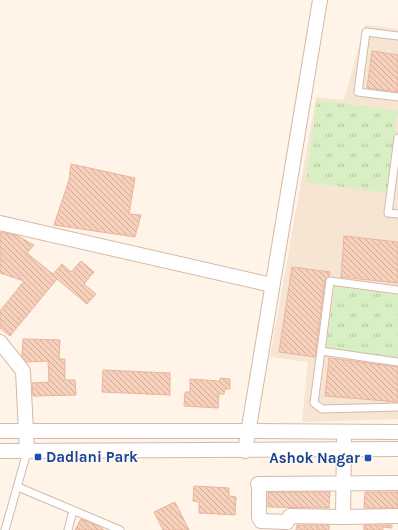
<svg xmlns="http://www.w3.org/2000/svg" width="398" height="530" viewBox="0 0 398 530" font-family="Karla,sans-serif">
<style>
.residential{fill:#f7e5d4}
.park{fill:url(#park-tufts)}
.building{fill:url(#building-back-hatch);stroke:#ecb49a}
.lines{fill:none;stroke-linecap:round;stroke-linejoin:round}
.lane-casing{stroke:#d3baab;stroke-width:9}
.street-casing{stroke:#d3baab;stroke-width:16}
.lane{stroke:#fff;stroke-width:7}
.street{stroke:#fff;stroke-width:14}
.transit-dot{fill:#1a4fb4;stroke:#fff8f0;stroke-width:1.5}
.labels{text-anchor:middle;stroke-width:3;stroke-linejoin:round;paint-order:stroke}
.transit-label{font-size:15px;font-weight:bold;fill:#164399;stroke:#fff8f0;text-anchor:start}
</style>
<defs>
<pattern id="park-tufts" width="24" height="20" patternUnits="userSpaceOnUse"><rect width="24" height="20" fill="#d7efc3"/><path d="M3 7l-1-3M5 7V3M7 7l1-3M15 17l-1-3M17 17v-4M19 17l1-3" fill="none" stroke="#b3c4a0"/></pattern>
<pattern id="building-back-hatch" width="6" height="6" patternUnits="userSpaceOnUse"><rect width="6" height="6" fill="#f7d0bb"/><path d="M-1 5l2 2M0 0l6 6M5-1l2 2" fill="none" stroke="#cdac9a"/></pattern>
</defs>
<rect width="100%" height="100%" fill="#fff4e7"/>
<path class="residential" d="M365,25L398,29V419L302,422L308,362L270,357L316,97L344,100Z"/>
<g class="park">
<path d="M317,100L398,111L386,193L306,182Z"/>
<path d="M335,286L398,295V358L326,348Z"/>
</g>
<g class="building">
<path d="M372,51L398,55V92L367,88Z"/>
<path d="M71,164L135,178L129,214L141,215L135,237L54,225L69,180Z"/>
<path d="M0,232L16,235L34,245L27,253L53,274L62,264L71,272L81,261L94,272L84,284L96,294L87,304L57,279L10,336L0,328V311L24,281L0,273Z"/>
<path d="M344,236L398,242V283L341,277Z"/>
<path d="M292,267L330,272L329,276L325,280L315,357L279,352Z"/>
<path d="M23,339L60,340L59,359H65V380H75L76,395L33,396L32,383L49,382L48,361L27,362L22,356Z"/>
<path d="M329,358L398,367V402L325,396Z"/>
<path d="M103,370L170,373V395L102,392Z"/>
<path d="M220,378L230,379V389H225L224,394H219L218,408L184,406L185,392H190V379L220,381Z"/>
<path d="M194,486L229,488V496L236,497L235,515L199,513V502L193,501Z"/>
<path d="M268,492H330L329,508L268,507Z"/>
<path d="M365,492H398V508H364Z"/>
<path d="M175,502L189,530H163L154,512Z"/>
<path d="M81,519L98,526L104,530H75Z"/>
<path d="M297,525H329V530H296Z"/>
<path d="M364,525H392V528L383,527V530H364Z"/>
</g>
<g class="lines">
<g class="lane-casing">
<g id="lane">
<path d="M398,36L366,32L358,92L398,97"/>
<path d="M398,138L388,213L398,214"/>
<path d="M398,290L330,281L321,351L398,362"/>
<path d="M321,351L314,403L322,409L398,407"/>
<path d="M18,487L120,530"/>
<path d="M5,530L27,452"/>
<path d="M68,530L73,511"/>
</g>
</g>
<g class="street-casing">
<g id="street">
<path d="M0,223L272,285"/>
<path d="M0,342L23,371L27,452"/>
<path d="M0,431H248L398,432"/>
<path d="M344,440L343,517L398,516"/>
<path d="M0,451L398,449"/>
<path d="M245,451L320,0"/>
<path d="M258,484L398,483"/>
<path d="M259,491V517L261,521L287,522L290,516L343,517"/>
</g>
</g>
<use href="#lane" class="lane"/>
<use href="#street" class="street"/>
</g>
<g class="transit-dot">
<rect x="34" y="453" width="8" height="8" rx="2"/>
<rect x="364" y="454" width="8" height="8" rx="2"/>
</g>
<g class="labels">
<g class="transit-label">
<text x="46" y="462">Dadlani Park</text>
<text x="360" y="463" text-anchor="end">Ashok Nagar</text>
</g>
</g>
</svg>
